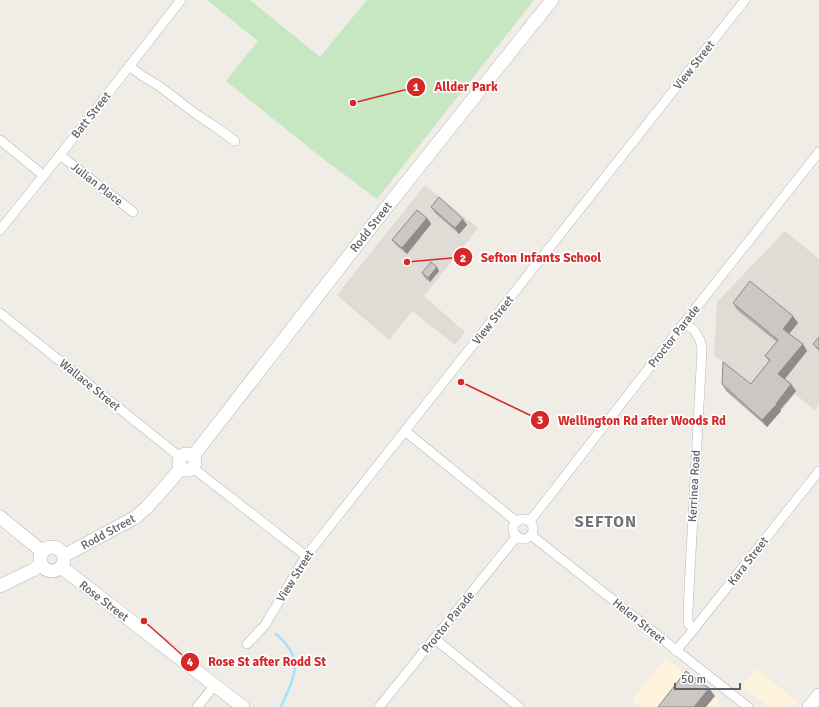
<svg xmlns="http://www.w3.org/2000/svg" width="819" height="707" viewBox="0 0 819 707" font-family="Signika,sans-serif">
<style>
.commercial{fill:#fef3dc}
.education{fill:#e0dbd4}
.green{fill:#c6e7c2}
.lines{fill:none;stroke-linecap:round;stroke-linejoin:round}
.stream{stroke:#a6e1ff;stroke-width:2.5}
.street-casing{stroke:#b3b7ba;stroke-width:10}
.secondary-casing{stroke:#b2b6ba;stroke-width:14}
.street{stroke:#fff;stroke-width:9}
.secondary{stroke:#fff;stroke-width:13}
.wall{fill:#afaba8}
.shaded-wall{fill:#8e8b88}
.building{fill:#cbc7c3;stroke:#8e8b88}
.labels{text-anchor:middle;stroke-width:3.5;stroke-linejoin:round;paint-order:stroke}
.street-label{font-size:12px;fill:#5d6266;stroke:#fff}
.district-label{font-size:16px;font-weight:bold;letter-spacing:1px;fill:#6e7478;stroke:#fff}
.leader{fill:none;stroke:#d62828;stroke-width:1.5}
.callout-dot{fill:#d62828;stroke:#fff;stroke-width:1.5}
.mark-label{font-size:12px;text-anchor:middle;font-weight:bold;fill:#fff}
.callout-label{font-size:13px;text-anchor:middle;font-weight:bold;fill:#d62828;stroke:#fff;stroke-width:3.5;stroke-linejoin:round;paint-order:stroke}
</style>
<rect width="100%" height="100%" fill="#f0ece6"/>
<g class="commercial">
<path d="M666,658L718,700L719,707H641L632,700Z"/>
<path d="M756,669L797,701L792,707H768L742,686Z"/>
</g>
<g class="education">
<path d="M425,185L478,228L424,296L465,332L455,345L412,311L389,340L337,295Z"/>
<path d="M785,231L819,259V404L815,410L795,394L781,411L714,355L717,302Z"/>
</g>
<path class="green" d="M207,0H250L320,57L367,0H534L377,199L317,154L226,81L258,41Z"/>
<g class="lines">
<path class="stream" d="M276,634C306,659 294,677 281,707"/>
<g class="street-casing">
<g id="street">
<path d="M129,66L141,75L159,86L196,114L217,128L235,141"/>
<path d="M0,140L43,175"/>
<path d="M60,155L133,212"/>
<path d="M0,230L60,155L181,0"/>
<path d="M0,313L180,457"/>
<path d="M684,323L694,330L700,340L702,349L688,609V623L694,629"/>
<path d="M405,431L517,522"/>
<path d="M193,468L306,556"/>
<circle cx="523" cy="529" r="10"/>
<path d="M530,521L684,323L819,152"/>
<path d="M531,535L748,707"/>
<path d="M435,639L519,707"/>
<path d="M247,644L265,625L306,556L333,522L745,0"/>
<path d="M676,651L694,629L819,471"/>
<path d="M197,707L215,685"/>
<path d="M379,707L517,536"/>
</g>
</g>
<g class="secondary-casing">
<g id="secondary">
<circle cx="187" cy="462" r="8"/>
<path d="M193,456L382,213L552,0"/>
<path d="M0,517L43,552"/>
<circle cx="52" cy="559" r="12"/>
<path d="M63,554L69,553L136,517L146,508L159,494L181,468"/>
<path d="M61,567L243,707"/>
<path d="M0,586L33,570L41,564"/>
<path d="M809,707L819,695"/>
</g>
</g>
<use href="#street" class="street"/>
<use href="#secondary" class="secondary"/>
</g>
<g class="wall">
<path d="M431,207L463,219L467,225L459,234L435,213Z"/>
<path d="M427,218L431,224L407,254L397,246L392,240Z"/>
<path d="M437,267L439,271L430,282L425,278L422,273Z"/>
<path d="M733,303L798,323L789,334L807,351L785,379L796,391L780,410L781,411L767,427L726,391L722,384H751L769,361L765,356L777,342L737,310Z"/>
<path d="M819,337V351L813,344Z"/>
</g>
<g class="shaded-wall">
<path d="M427,218L431,224L407,254L402,248Z"/>
<path d="M463,219L467,225L459,234L455,228Z"/>
<path d="M437,267L439,271L430,282L428,278Z"/>
<path d="M793,316L798,323L788,335L783,329Z"/>
<path d="M803,344L807,351L783,381L778,374Z"/>
<path d="M791,384L796,391L780,410L781,411L767,427L762,420Z"/>
<path d="M709,688L715,696L706,707H694Z"/>
</g>
<g class="building">
<path d="M439,197L463,219L455,228L431,207Z"/>
<path d="M417,210L427,218L402,248L392,240Z"/>
<path d="M431,262L437,267L428,278L422,273Z"/>
<path d="M750,281L793,316L783,329L803,344L778,374L791,384L776,404H777L762,420L722,384L723,362L751,384L770,360L765,356L778,340L733,303Z"/>
<path d="M819,337V349L813,344Z"/>
<path d="M686,671L709,688L694,707H658Z"/>
</g>
<g class="labels">
<g class="street-label">
<text transform="translate(694 65) rotate(-52)" y="4">View Street</text>
<text transform="translate(91 115) rotate(-52)" y="4">Batt Street</text>
<text transform="translate(97 184) rotate(38)" y="4">Julian Place</text>
<text transform="translate(371 227) rotate(-52)" y="4">Rodd Street</text>
<text transform="translate(493 320) rotate(-52)" y="4">View Street</text>
<text transform="translate(674 336) rotate(-52)" y="4">Proctor Parade</text>
<text transform="translate(90 385) rotate(39)" y="4">Wallace Street</text>
<text transform="translate(694 486) rotate(-87)" y="4">Kerrinea Road</text>
<text transform="translate(108 532) rotate(-29)" y="4">Rodd Street</text>
<text transform="translate(748 561) rotate(-52)" y="4">Kara Street</text>
<text transform="translate(295 576) rotate(-58)" y="4">View Street</text>
<text transform="translate(104 601) rotate(37)" y="4">Rose Street</text>
<text transform="translate(639 621) rotate(39)" y="4">Helen Street</text>
<text transform="translate(448 622) rotate(-51)" y="4">Proctor Parade</text>
</g>
<g class="district-label">
<text x="606" y="527">SEFTON</text>
</g>
</g>
<path class="leader" d="M353 103L416 87M407 262L463 257M461 382L540 420M144 621L190 662"/>
<g class="callout-dot">
<circle cx="353" cy="103" r="4"/>
<circle cx="407" cy="262" r="4"/>
<circle cx="461" cy="382" r="4"/>
<circle cx="144" cy="621" r="4"/>
<circle cx="416" cy="87" r="10"/>
<circle cx="463" cy="257" r="10"/>
<circle cx="540" cy="420" r="10"/>
<circle cx="190" cy="662" r="10"/>
</g>
<g class="mark-label">
<text x="416" y="91">1</text>
<text x="463" y="262">2</text>
<text x="540" y="424">3</text>
<text x="190" y="666">4</text>
</g>
<g class="callout-label">
<text x="466" y="91">Allder Park</text>
<text x="541" y="262">Sefton Infants School</text>
<text x="642" y="425">Wellington Rd after Woods Rd</text>
<text x="267" y="666">Rose St after Rodd St</text>
</g>
<path d="M675 683v6h65v-6" fill="none" stroke="#5d6266" stroke-width="2"/>
<text x="681" y="683" font-size="12" fill="#5d6266" stroke="#ffffff" stroke-width="3" paint-order="stroke">50 m</text>
</svg>
